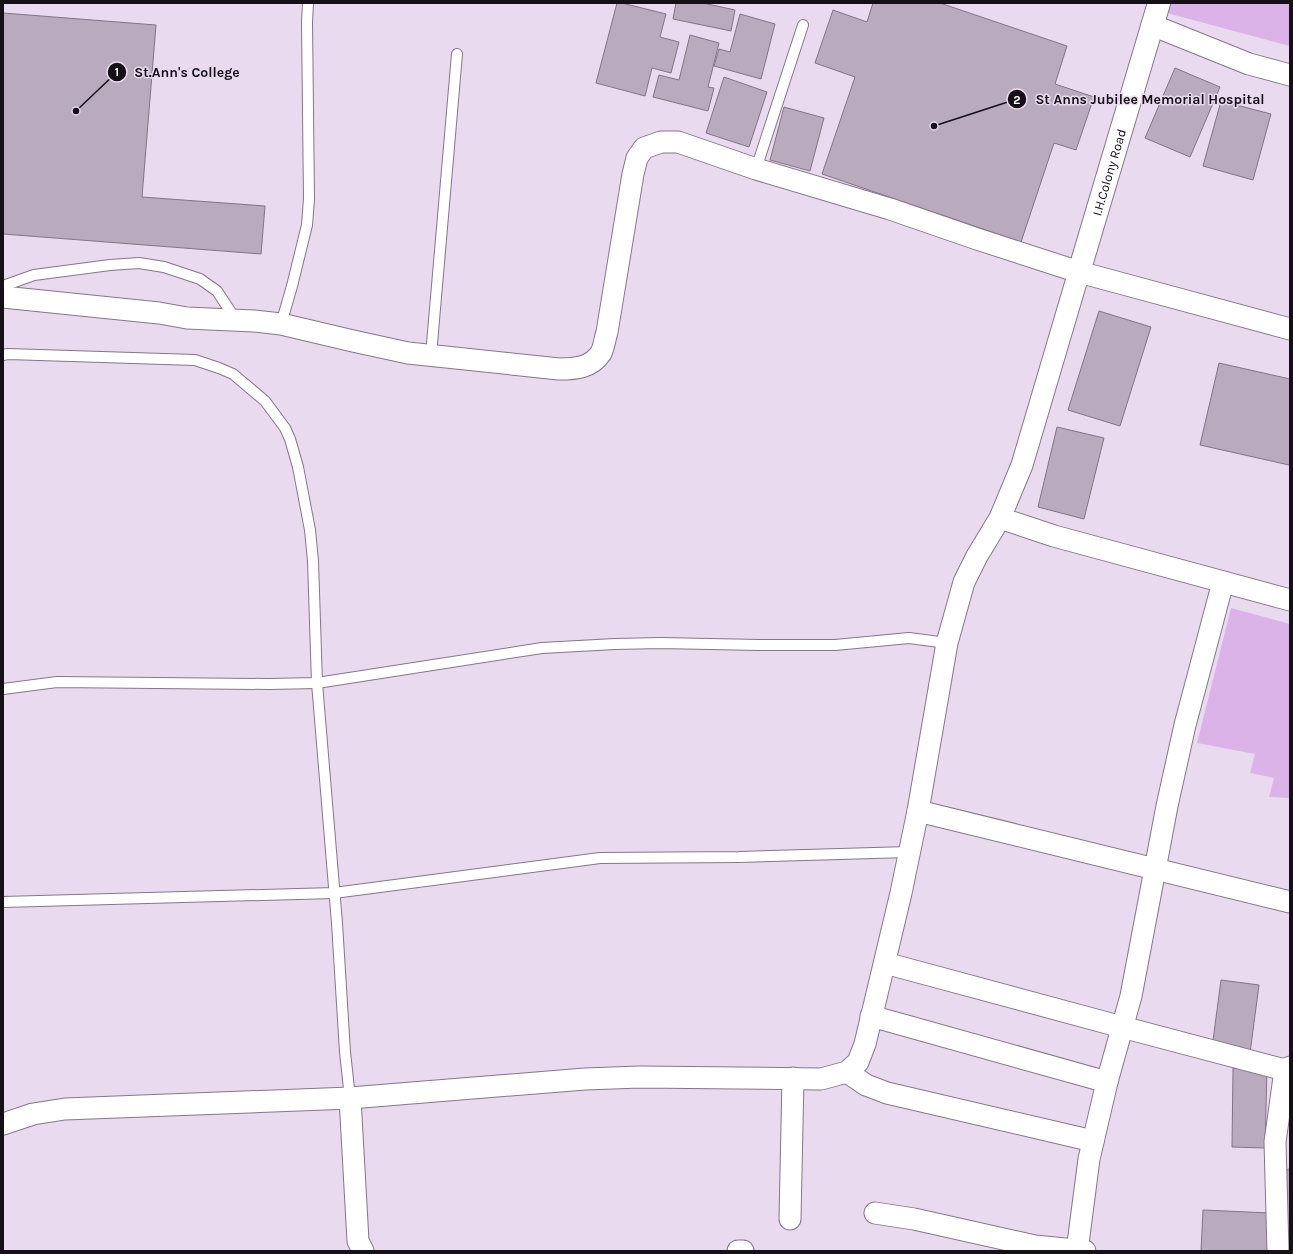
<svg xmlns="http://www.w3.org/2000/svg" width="1293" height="1254" viewBox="0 0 1293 1254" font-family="Karla,sans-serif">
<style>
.green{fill:#dbb3e9}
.building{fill:#b9aabe;stroke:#827487}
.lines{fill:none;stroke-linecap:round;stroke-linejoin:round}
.lane-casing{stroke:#85778a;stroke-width:12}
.street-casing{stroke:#85778a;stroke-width:23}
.secondary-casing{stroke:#85778a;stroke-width:24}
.lane{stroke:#fff;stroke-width:10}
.street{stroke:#fff;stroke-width:21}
.secondary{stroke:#fff;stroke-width:22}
.labels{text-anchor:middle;stroke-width:3;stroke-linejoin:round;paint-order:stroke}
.street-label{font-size:13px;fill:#150f17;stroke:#eadaf0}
.leader{fill:none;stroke:#150f17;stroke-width:1.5}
.callout-dot{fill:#150f17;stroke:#eadaf0;stroke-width:1.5}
.mark-label{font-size:12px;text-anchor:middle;font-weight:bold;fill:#fff}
.callout-label{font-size:14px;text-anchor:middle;font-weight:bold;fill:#150f17;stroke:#eadaf0;stroke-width:3;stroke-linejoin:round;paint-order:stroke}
</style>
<rect width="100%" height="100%" fill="#eadaf0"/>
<g class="green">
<path d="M1170,3H1290V46L1167,13Z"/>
<path d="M1231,608L1290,624V798L1269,797L1274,778L1250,773L1255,754L1197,743Z"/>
</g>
<g class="building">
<path d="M617,3H622L666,14L660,37L679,42L671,73L652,68L645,96L596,83Z"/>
<path d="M676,3H703L735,10L731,31L673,19Z"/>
<path d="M873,3H940L1067,46L1055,84L1094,97L1076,150L1054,143L1021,242L822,174L855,77L815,63L833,10L867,22Z"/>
<path d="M3,13L156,25L142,197L265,206L261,254L3,234Z"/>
<path d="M740,14L775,24L761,79L714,66L719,49L730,52Z"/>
<path d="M690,35L719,43L708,87L714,88L708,111L653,97L659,75L679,80Z"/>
<path d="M1175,68L1220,87L1190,157L1145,138Z"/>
<path d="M724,77L767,92L749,147L706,133Z"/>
<path d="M1221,101L1271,114L1253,180L1203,166Z"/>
<path d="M784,107L824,118L810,171L770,160Z"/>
<path d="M1099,311L1151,327L1120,426L1068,410Z"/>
<path d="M1219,363L1290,379V461L1289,465L1200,445Z"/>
<path d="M1057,427L1104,438L1084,519L1038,507Z"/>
<path d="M1221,980L1259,985L1250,1053L1212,1048Z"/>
<path d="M1233,1068H1267L1265,1148L1232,1147Z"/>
<path d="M1290,1169V1251H1285L1283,1170Z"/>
<path d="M1203,1210L1270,1213L1268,1251H1201Z"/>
</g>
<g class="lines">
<g class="lane-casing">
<g id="lane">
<path d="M756,169L803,25"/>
<path d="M3,286L34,275L110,265L139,263L164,267L200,279L217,291L236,320"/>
<path d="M281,324L292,286L307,225L309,199L307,22L308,3"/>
<path d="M3,355L8,354L195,360L219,368L233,374L265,401L285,428L290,439L298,467L310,530L313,561L317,683L337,923L345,1052L350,1098"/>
<path d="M431,355L457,54"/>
<path d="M3,689L57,682L269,684L317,683L542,648L615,644L661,643L759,645H835L909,638L947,643"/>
<path d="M3,902L334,893L600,858L739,857L909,852"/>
</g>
</g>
<g class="street-casing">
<g id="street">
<path d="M1152,25L1249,64L1290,75"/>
<path d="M3,297L159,313L187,318L254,321L281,324L353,341L408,353L559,369C575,369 591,368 601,353C604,347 605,338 607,332L633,174L637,158L644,148L661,142H678L756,169L890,209L977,239L1079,272L1290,329"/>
<path d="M1000,518L1054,536L1290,600"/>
<path d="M918,811L1290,902"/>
<path d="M885,963L1122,1027L1285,1070"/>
<path d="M871,1016L1107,1082"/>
<path d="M847,1072L866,1085L887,1093L1093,1141"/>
<path d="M350,1098L358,1241L363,1251"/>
<path d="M3,1124L33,1114L65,1109L350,1098L585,1079L640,1077L821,1079L847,1072L858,1062L865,1044L901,893L918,811L947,643L964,582L977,556L1000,518L1022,465L1079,272"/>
<path d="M875,1213L914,1219L1035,1246L1085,1251"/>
<path d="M790,1219L793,1078"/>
<path d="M738,1251H743"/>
<path d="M1077,1251L1089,1159L1107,1082L1131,996L1167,806L1185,725L1223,582"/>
<path d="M1278,1251L1275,1142L1285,1070L1290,1067"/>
</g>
</g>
<g class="secondary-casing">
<g id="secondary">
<path id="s1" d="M1079,272L1159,3"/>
</g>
</g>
<use href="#lane" class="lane"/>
<use href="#street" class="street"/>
<use href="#secondary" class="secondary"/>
</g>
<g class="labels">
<g class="street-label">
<text dy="5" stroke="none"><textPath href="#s1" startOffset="104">I.H.Colony Road</textPath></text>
</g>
</g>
<path class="leader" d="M76 111L117 72M934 126L1017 99"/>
<g class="callout-dot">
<circle cx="76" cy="111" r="4"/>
<circle cx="934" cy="126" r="4"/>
<circle cx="117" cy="72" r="10"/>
<circle cx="1017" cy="99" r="10"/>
</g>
<g class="mark-label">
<text x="117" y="76">1</text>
<text x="1017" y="104">2</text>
</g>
<g class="callout-label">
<text x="187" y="77">St.Ann's College</text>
<text x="1150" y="104">St Anns Jubilee Memorial Hospital</text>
</g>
<rect width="1293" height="1254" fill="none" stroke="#150f17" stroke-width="8"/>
</svg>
